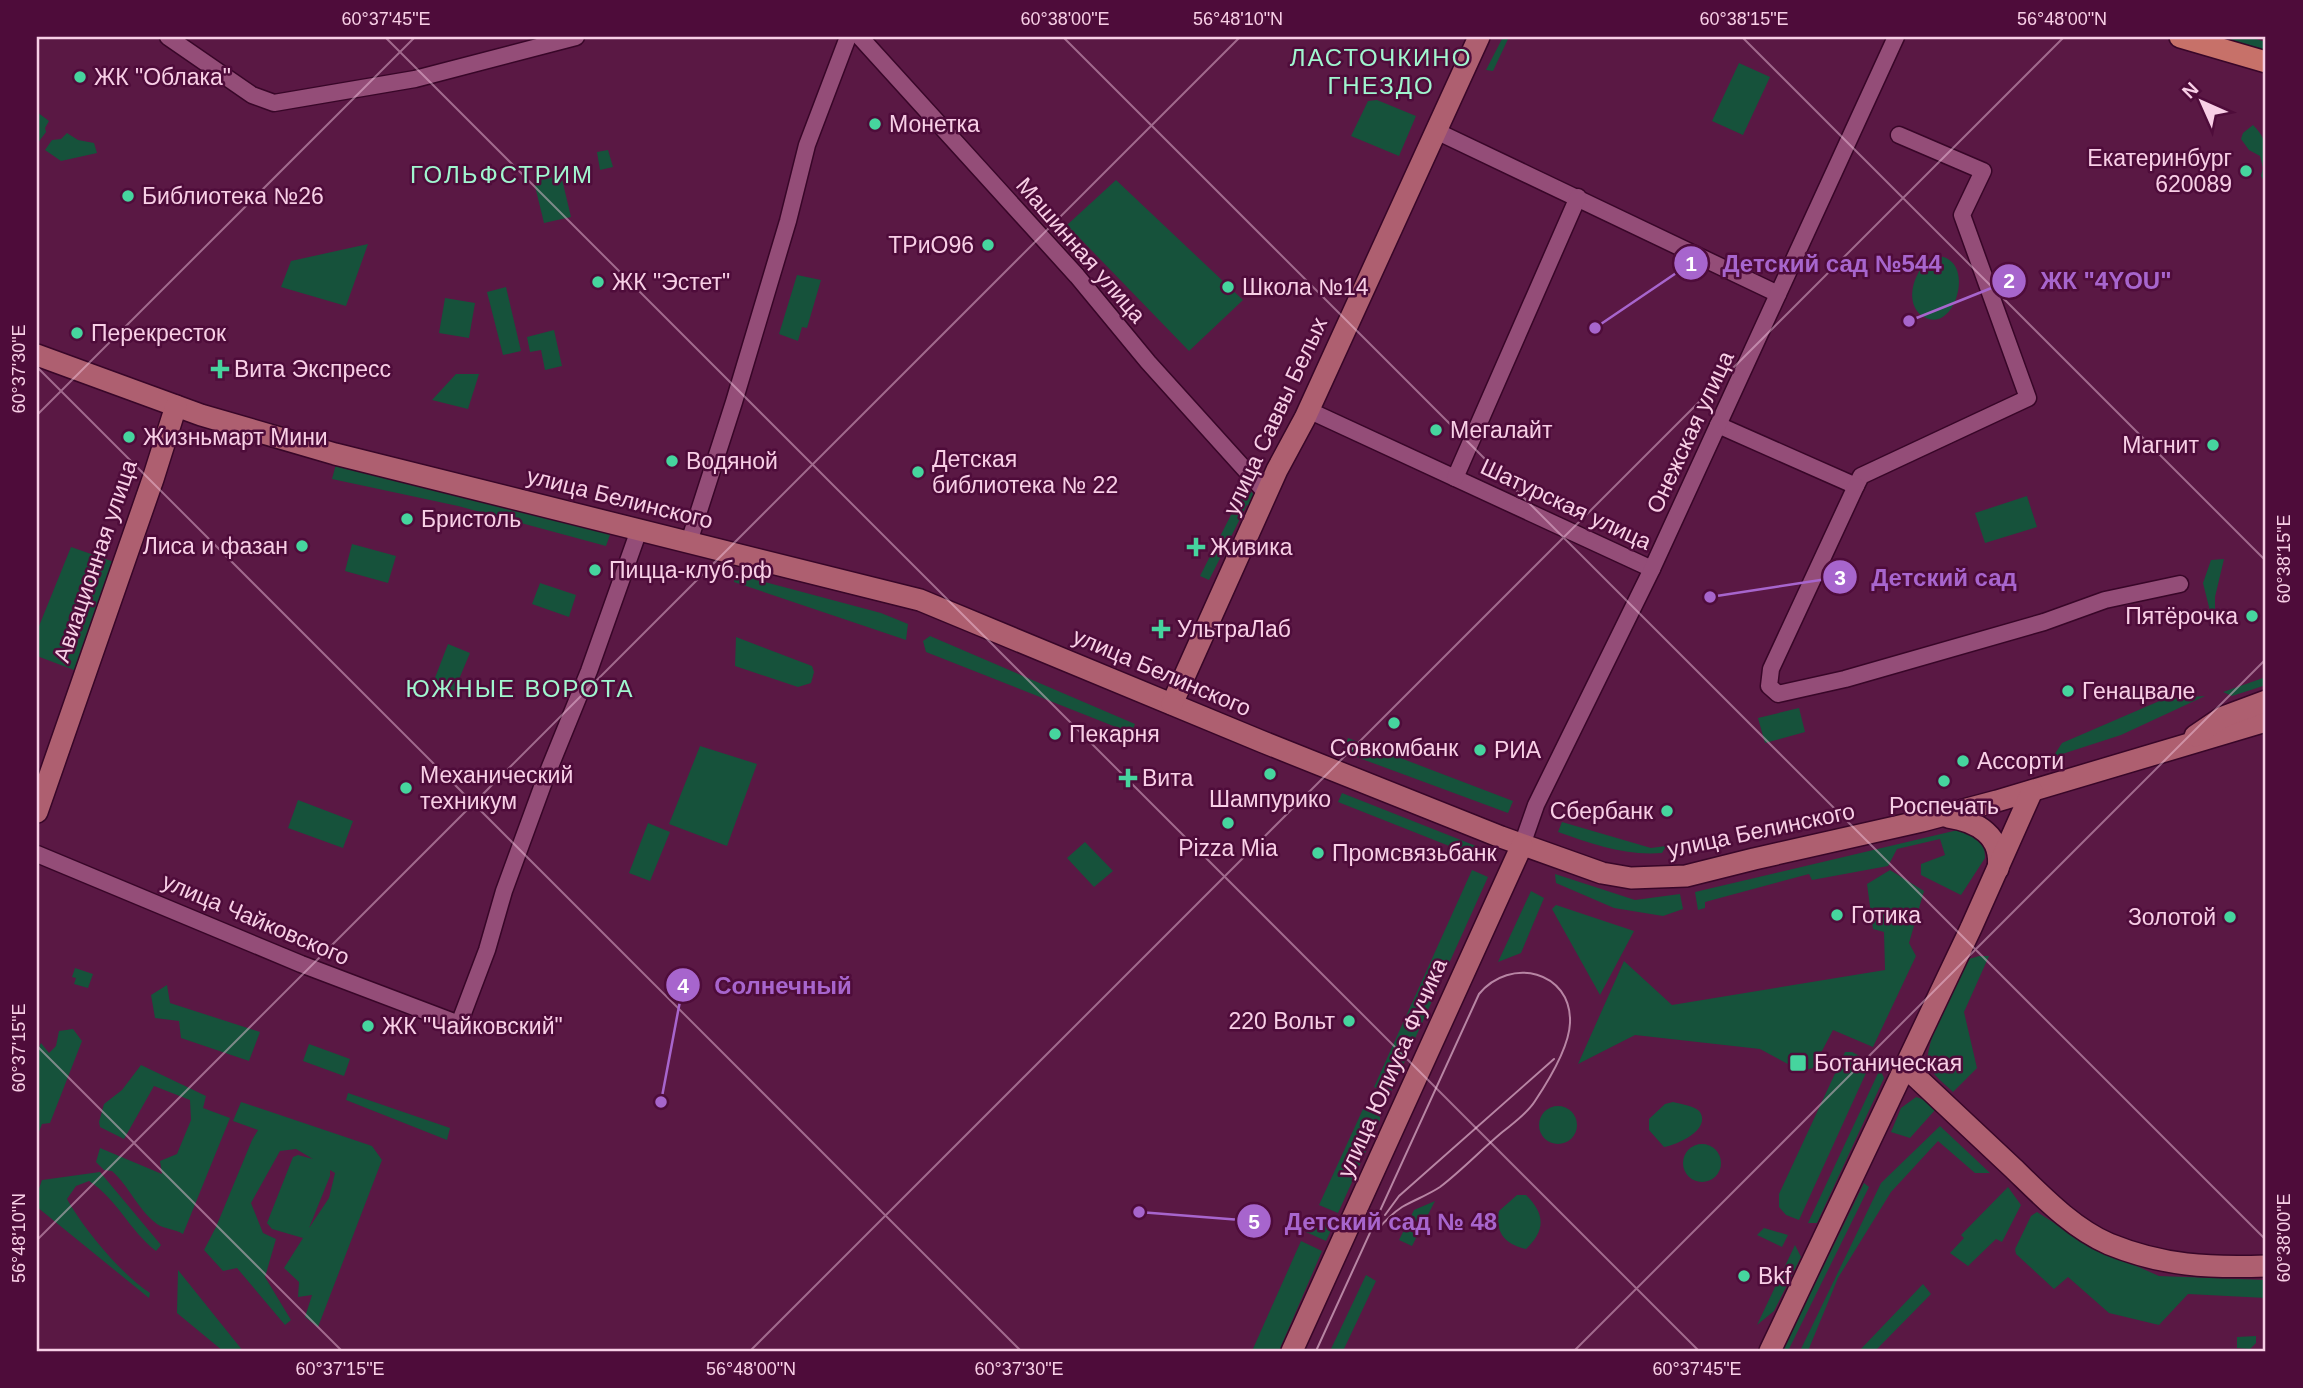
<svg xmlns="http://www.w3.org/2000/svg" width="2303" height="1388" viewBox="0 0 2303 1388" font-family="Arial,sans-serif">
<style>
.green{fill:#16523b;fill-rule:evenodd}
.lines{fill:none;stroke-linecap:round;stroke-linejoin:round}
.street-casing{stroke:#380628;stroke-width:19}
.secondary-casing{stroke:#380628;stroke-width:24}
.primary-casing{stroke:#380628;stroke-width:24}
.street{stroke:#944d78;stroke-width:16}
.secondary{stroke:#ae5f70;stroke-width:21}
.primary{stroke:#c77169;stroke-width:21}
.tram{stroke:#b885a4;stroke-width:2}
.ticks{fill:none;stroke:#f8cfe6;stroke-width:2;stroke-opacity:0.45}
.poi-dot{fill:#46d49e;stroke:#4e0c3a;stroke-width:2.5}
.labels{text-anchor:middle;stroke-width:5;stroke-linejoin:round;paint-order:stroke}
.poi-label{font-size:23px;fill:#f8cfe6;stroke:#4e0c3a;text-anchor:start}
.street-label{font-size:23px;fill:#f8cfe6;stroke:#4e0c3a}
.neighbourhood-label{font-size:24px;letter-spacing:2px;fill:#a0f6cf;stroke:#4e0c3a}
.leader{fill:none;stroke:#a765cd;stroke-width:2.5}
.callout-dot{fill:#a765cd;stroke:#4e0c3a;stroke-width:2.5}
.mark-label{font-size:21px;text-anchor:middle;font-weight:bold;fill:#fff}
.callout-label{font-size:24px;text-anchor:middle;font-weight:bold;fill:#a765cd;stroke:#4e0c3a;stroke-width:5;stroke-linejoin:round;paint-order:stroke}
.neatline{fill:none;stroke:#f8cfe6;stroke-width:2.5}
.ticks-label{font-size:18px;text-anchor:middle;fill:#f8cfe6}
</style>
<rect width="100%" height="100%" fill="#5a1844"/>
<g class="green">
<path d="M1503,37H1509L1493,71L1486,70Z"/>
<path d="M2213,37H2249L2266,42V52Z"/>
<path d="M1739,63L1770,77L1743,135L1712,121Z"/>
<path d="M1377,100L1416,116L1399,156L1351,136L1368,101Z"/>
<path d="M37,112L49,121L45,128L46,132L37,144Z"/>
<path d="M2253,125C2272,143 2266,161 2266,184L2261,176L2263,168L2260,156L2249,150L2241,139L2243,133Z"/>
<path d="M67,133L78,140L94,143L97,153L61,161L45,150L52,140L61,139Z"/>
<path d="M608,150L613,167L600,170L597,152Z"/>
<path d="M561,175L571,217L544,223L534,182Z"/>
<path d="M1116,180L1243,300L1189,351L1067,225Z"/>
<path d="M368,244L346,306L281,287L291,261Z"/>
<path d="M1935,256C1977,255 1957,332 1926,318C1900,306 1915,265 1935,256Z"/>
<path d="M797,275L821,280L807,328L802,327L798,341L779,334Z"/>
<path d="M506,287L521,351L503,355L487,292Z"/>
<path d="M445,298L475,303L469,338L439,333Z"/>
<path d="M554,330L562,366L545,370L541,350L530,352L527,337Z"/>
<path d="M456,374H479L468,409L432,400Z"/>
<path d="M336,464L611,532L606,546L458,506L332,479Z"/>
<path d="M1249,489L1256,497L1252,507L1247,505L1209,580L1200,576L1239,499Z"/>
<path d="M2027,496L2037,527L1985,543L1975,513Z"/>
<path d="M352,544L396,556L388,583L345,571Z"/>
<path d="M71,547L117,563L74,670L37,656V631Z"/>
<path d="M2224,559L2215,597V614L2211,615L2203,583L2211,560Z"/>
<path d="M735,574L881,613L908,624L906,640L734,582Z"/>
<path d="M540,583L576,595L569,617L532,604Z"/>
<path d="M930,636L1135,724L1131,733L926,652L923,641Z"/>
<path d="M736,637L812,666L814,672L811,683L798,687L735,666Z"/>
<path d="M448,644L470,653L454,691L433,683Z"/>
<path d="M2266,677V685L2232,696L2223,692Z"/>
<path d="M2205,696L2121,735L2053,757L2062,743L2164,699Z"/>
<path d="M1799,708L1805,732L1765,743L1758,718Z"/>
<path d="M1348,738L1513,801L1508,813L1343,752Z"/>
<path d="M700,746L757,764L727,846L669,824Z"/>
<path d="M1342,793L1476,846L1472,855L1338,802Z"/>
<path d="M298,800L353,821L343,848L288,828Z"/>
<path d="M1562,822L1651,848L1666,846L1662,853C1624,856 1593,844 1558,832Z"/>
<path d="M648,823L670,832L650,881L629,873Z"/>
<path d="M1962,829L1984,842L1985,858L1961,895L1921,875V864L1945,855L1940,839L1897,849L1888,866L1812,880L1809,874L1705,902V908L1698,910L1695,892Z"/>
<path d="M1085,842L1113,871L1094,887L1067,858Z"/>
<path d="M1472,870L1488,877L1390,1094L1374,1087Z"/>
<path d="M1890,870L1924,891L1909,943L1916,956L1873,1047L1833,1030L1813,1068L1801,1071L1760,1049L1635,1035L1578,1064L1624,961L1672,1005L1885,970L1884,932L1873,929L1867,884Z"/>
<path d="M1555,874L1635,900L1680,894L1683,909L1663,916L1614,908L1556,883Z"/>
<path d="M1531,891L1544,898L1521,953L1498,962Z"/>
<path d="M1556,905L1634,931L1600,995L1552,909Z"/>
<path d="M1979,956H1989L1964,1012L1977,1068L1953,1092C1946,1085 1935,1077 1930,1068C1918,1049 1959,980 1969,959Z"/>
<path d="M75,968L93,974L88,988L74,984L76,978L72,977Z"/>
<path d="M167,985L170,1003L260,1032L249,1061L181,1038L179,1021L155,1018L151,995Z"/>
<path d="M73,1029L82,1041L50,1123L42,1124L37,1137V1051L41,1043L49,1053L56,1046L59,1031Z"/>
<path d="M309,1044L350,1059L344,1076L303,1061Z"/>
<path d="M1845,1052H1852L1871,1062L1799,1220L1786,1215L1779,1207V1194Z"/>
<path d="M141,1065L206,1096L203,1108L230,1118L183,1234C175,1229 164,1229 157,1224C138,1210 129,1186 112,1171L104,1170L96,1162L100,1148L162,1174L160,1161L177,1154L191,1120L190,1100L154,1086L124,1139L100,1127L99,1122L104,1104L122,1090Z"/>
<path d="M1880,1069L1884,1078L1817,1223H1808Z"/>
<path d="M348,1093L450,1128L447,1140L346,1100Z"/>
<path d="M1916,1097L1925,1100L1935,1110L1910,1138L1891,1132L1901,1108Z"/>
<path d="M241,1102L372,1146L382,1160L318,1327L305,1317L312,1295L298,1297L299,1282L284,1268L303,1238L272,1229L267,1223L293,1157L298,1155L313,1159L296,1149L280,1151L251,1203L263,1233L276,1239L265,1277L291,1320L285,1325L237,1268L223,1271L204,1250L216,1227L252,1140L258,1130L233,1121ZM330,1170L335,1173L329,1198L309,1228L330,1176Z"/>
<path d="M1673,1102C1680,1104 1696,1106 1700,1112C1711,1130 1677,1145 1664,1147L1649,1130V1119L1665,1104Z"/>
<circle cx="1558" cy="1125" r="19"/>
<path d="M1363,1109L1380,1116V1120L1338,1213L1319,1205Z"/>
<path d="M1940,1126L1990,1173H1975L1938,1141L1891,1192L1838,1278L1808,1351H1800L1881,1183Z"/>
<circle cx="1702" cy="1163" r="19"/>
<path d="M100,1172L161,1245L156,1251C129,1230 118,1200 89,1181L76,1186L67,1199C83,1228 122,1275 150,1293L149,1298L37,1207V1194L42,1180Z"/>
<path d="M1864,1183L1869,1187L1788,1351H1782Z"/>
<path d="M2008,1187L2021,1205L2002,1242L1996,1239L1968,1266L1950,1253L1964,1238L1961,1235Z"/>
<path d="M1517,1195H1526C1545,1214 1546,1230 1526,1249C1505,1244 1495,1233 1499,1211Z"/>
<path d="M1435,1201L1412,1246L1399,1240L1414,1210Z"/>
<path d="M2037,1212L2089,1245L2159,1276L2266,1280V1298L2188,1294L2159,1325L2109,1313L2068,1277L2054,1289L2016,1254L2015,1249L2031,1216Z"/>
<path d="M1314,1215L1334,1224L1326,1241L1306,1232Z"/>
<path d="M1764,1228L1788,1235L1782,1247L1757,1235Z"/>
<path d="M1301,1241L1322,1251L1279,1351H1252Z"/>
<path d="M1795,1245L1801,1257L1774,1311L1757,1325Z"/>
<path d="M178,1270L243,1351H223L177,1313Z"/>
<path d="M1366,1275L1376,1281L1343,1351H1330Z"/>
<path d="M1923,1284L1931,1294L1875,1351H1859Z"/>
<path d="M2256,1336V1343L2250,1349L2237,1348V1337Z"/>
</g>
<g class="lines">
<g class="street-casing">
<g id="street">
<path d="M168,37L252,95L274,103L415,79L576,37"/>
<path d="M860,37L1077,276L1148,362L1267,494"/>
<path d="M1436,131L1778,294"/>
<path d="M1308,410L1652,569"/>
<path d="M1718,425L1856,486L1861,476L2028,398L1962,215L1983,171L1899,135"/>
<path d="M1455,478L1578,197"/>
<path d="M1856,486L1771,669L1769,686L1778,694L1845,679L2044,622L2105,600L2180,584"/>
<path d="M689,542L734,402L788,221L807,145L848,37"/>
<path d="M1522,845L1536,805L1652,569L1896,37"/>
<path d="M37,854L301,964L459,1024L487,950L504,891L545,779L589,671L639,530"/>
</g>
</g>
<g class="secondary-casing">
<g id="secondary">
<path d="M37,355L201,415L335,454L920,600L1263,742L1501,837L1602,873L1631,878L1686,876L1754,859L1922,821L1997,801L2266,721"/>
<path d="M1172,704L1277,470L1305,418L1479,37"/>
<path d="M2195,736L2223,717L2266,701"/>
<path d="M37,812L153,479L176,406"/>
<path d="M1948,817C1977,821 2003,836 1998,869"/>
<path d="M1904,1071L1915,1076C1948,1107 1980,1137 2013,1168C2041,1195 2072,1228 2109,1244C2163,1266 2209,1268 2266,1266"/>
<path d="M1292,1351L1522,845"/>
<path d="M1770,1351L1971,928L2032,791"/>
</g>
</g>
<g class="primary-casing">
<path id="primary" d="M2180,37L2266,62"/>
</g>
<use href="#street" class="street"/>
<use href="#secondary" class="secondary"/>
<use href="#primary" class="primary"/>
<g class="tram">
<path d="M1385,1215L1399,1196L1554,1059"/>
<path d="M1316,1351L1479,994C1510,956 1572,971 1570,1023C1569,1048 1549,1080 1535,1101C1527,1114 1512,1124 1500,1134C1480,1151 1461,1171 1440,1187C1428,1195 1414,1200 1402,1207C1393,1213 1385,1221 1378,1229"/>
</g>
</g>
<path class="ticks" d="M385,37L1699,1351M1063,37L2266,1240M1742,37L2266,561M37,367L1021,1351M37,415L415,37M37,1046L342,1351M37,1240L1240,37M750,1351L2064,37M1574,1351L2266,659"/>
<g class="poi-dot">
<circle cx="80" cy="77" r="7"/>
<circle cx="875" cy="124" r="7"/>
<circle cx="2246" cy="171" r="7"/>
<circle cx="128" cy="196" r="7"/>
<circle cx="988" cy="245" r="7"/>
<circle cx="598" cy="282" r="7"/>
<circle cx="1228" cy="287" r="7"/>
<circle cx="77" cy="333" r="7"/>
<path d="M216.5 358.5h7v7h7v7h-7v7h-7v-7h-7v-7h7z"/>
<circle cx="1436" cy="430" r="7"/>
<circle cx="129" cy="437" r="7"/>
<circle cx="2213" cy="445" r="7"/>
<circle cx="672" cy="461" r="7"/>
<circle cx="918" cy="472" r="7"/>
<circle cx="407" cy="519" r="7"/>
<circle cx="302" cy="546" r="7"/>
<path d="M1192.5 536.5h7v7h7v7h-7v7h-7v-7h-7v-7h7z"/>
<circle cx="595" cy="570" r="7"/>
<circle cx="2252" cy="616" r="7"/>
<path d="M1157.5 618.5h7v7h7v7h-7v7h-7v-7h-7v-7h7z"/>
<circle cx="2068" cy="691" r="7"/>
<circle cx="1394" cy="723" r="7"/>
<circle cx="1055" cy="734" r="7"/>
<circle cx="1480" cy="750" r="7"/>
<circle cx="1963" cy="761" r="7"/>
<circle cx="1270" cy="774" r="7"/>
<path d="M1124.5 767.5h7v7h7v7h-7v7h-7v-7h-7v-7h7z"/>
<circle cx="1944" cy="781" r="7"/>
<circle cx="406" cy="788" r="7"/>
<circle cx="1667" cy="811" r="7"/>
<circle cx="1228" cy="823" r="7"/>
<circle cx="1318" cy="853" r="7"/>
<circle cx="1837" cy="915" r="7"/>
<circle cx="2230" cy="917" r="7"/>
<circle cx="1349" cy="1021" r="7"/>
<circle cx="368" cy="1026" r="7"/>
<rect x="1789" y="1054" width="18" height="18" rx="3.5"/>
<circle cx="1744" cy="1276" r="7"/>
</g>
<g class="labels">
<g class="poi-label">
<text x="94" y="85">ЖК "Облака"</text>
<text x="889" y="132">Монетка</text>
<text x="2232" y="166" text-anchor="end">Екатеринбург<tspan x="2232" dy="26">620089</tspan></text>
<text x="142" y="204">Библиотека №26</text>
<text x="974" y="253" text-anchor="end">ТРиО96</text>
<text x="612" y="290">ЖК "Эстет"</text>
<text x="1242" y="295">Школа №14</text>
<text x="91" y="341">Перекресток</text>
<text x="234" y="377">Вита Экспресс</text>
<text x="1450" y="438">Мегалайт</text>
<text x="143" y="445">Жизньмарт Мини</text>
<text x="2199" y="453" text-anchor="end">Магнит</text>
<text x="932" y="467">Детская<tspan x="932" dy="26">библиотека № 22</tspan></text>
<text x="686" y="469">Водяной</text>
<text x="421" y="527">Бристоль</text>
<text x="288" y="554" text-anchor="end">Лиса и фазан</text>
<text x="1210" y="555">Живика</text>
<text x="609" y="578">Пицца-клуб.рф</text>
<text x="2238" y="624" text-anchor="end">Пятёрочка</text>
<text x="1177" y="637">УльтраЛаб</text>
<text x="2082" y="699">Генацвале</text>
<text x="1069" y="742">Пекарня</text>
<text x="1394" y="756" text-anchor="middle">Совкомбанк</text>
<text x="1494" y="758">РИА</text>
<text x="1977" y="769">Ассорти</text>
<text x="420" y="783">Механический<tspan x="420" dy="26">техникум</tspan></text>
<text x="1142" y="786">Вита</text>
<text x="1270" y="807" text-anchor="middle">Шампурико</text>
<text x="1944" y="814" text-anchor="middle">Роспечать</text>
<text x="1653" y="819" text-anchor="end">Сбербанк</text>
<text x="1228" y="856" text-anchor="middle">Pizza Mia</text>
<text x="1332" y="861">Промсвязьбанк</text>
<text x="1851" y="923">Готика</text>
<text x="2216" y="925" text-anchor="end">Золотой</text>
<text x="1335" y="1029" text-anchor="end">220 Вольт</text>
<text x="382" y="1034">ЖК "Чайковский"</text>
<text x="1814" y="1071">Ботаническая</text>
<text x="1758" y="1284">Bkf</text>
</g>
<g class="street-label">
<text transform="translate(1081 250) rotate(49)" y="8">Машинная улица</text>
<text transform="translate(1275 416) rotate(-65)" y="8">улица Саввы Белых</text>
<text transform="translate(1690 432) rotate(-65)" y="8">Онежская улица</text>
<text transform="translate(620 498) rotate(14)" y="8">улица Белинского</text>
<text transform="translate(1566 504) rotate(25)" y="8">Шатурская улица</text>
<text transform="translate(95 561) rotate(-71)" y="8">Авиационная улица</text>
<text transform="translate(1162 672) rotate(23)" y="8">улица Белинского</text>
<text transform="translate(1761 830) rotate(-12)" y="8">улица Белинского</text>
<text transform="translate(256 919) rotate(23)" y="8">улица Чайковского</text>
<text transform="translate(1392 1068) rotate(-66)" y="8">улица Юлиуса Фучика</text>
</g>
<g class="neighbourhood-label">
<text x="1381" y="66">ЛАСТОЧКИНО<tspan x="1381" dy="28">ГНЕЗДО</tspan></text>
<text x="502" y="183">ГОЛЬФСТРИМ</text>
<text x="520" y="697">ЮЖНЫЕ ВОРОТА</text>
</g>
</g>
<path class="leader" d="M1595 328L1691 263M1909 321L2009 281M1710 597L1840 577M661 1102L683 985M1139 1212L1254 1221"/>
<g class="callout-dot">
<circle cx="1595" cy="328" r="7"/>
<circle cx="1909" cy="321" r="7"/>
<circle cx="1710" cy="597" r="7"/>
<circle cx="661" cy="1102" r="7"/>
<circle cx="1139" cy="1212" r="7"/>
<circle cx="1691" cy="263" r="18"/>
<circle cx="2009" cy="281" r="18"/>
<circle cx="1840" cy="577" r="18"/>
<circle cx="683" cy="985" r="18"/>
<circle cx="1254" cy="1221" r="18"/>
</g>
<g class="mark-label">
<text x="1691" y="271">1</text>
<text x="2009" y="288">2</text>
<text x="1840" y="585">3</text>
<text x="683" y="993">4</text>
<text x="1254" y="1229">5</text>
</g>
<g class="callout-label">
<text x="1832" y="272">Детский сад №544</text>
<text x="2106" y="289">ЖК "4YOU"</text>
<text x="1944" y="586">Детский сад</text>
<text x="783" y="994">Солнечный</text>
<text x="1391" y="1230">Детский сад № 48</text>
</g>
<rect width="2303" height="1388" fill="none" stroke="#4e0c3a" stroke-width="77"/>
<g transform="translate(2202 102) rotate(315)" stroke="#4e0c3a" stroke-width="5" paint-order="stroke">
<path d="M0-5L12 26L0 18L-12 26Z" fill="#f8cfe6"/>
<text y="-10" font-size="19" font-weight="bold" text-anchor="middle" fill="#f8cfe6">N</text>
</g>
<rect x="38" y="38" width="2226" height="1312" class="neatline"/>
<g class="ticks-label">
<text x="386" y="25">60°37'45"E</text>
<text x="1065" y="25">60°38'00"E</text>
<text x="1238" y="25">56°48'10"N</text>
<text x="1744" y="25">60°38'15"E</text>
<text x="2062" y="25">56°48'00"N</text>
<text transform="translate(19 369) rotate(-90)" y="6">60°37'30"E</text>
<text transform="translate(2284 559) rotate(-90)" y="6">60°38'15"E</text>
<text transform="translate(19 1048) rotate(-90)" y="6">60°37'15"E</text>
<text transform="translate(19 1238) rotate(-90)" y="6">56°48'10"N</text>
<text transform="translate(2284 1238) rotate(-90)" y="6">60°38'00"E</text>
<text x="340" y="1375">60°37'15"E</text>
<text x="751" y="1375">56°48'00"N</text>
<text x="1019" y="1375">60°37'30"E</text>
<text x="1697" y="1375">60°37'45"E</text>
</g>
</svg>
